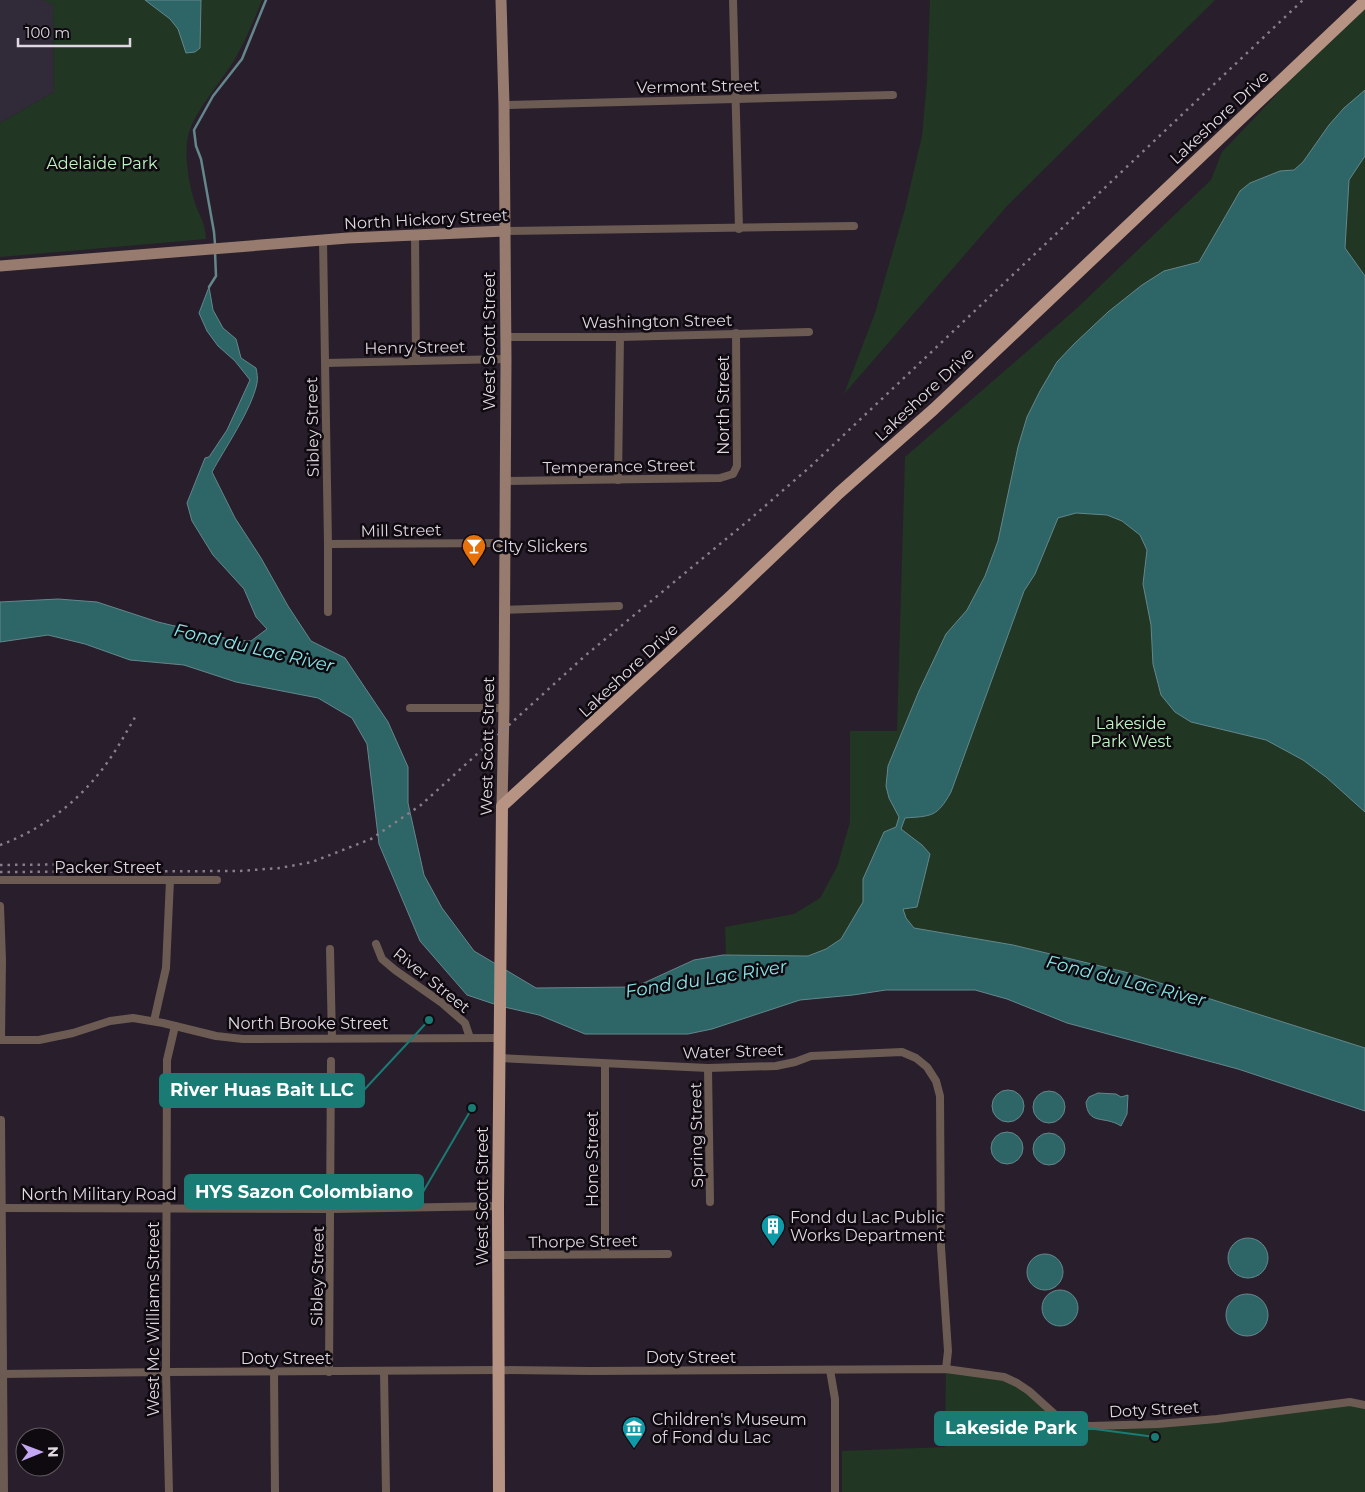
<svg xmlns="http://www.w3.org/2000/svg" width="1365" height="1492" viewBox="0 0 1365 1492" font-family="Montserrat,sans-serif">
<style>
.education{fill:#302a39}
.green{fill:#213723}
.water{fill:#2e6567;stroke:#63878c}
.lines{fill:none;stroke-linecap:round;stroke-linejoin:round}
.stream{stroke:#63878c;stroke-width:2.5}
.street{stroke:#6c5b53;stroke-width:8}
.secondary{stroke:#967b6e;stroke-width:11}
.primary{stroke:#b79383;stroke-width:12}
.rail{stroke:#887e8a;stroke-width:2.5;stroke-dasharray:2.5 5;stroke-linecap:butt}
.labels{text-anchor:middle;stroke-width:5;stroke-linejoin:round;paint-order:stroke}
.street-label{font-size:16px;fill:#dfd7e1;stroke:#0f0a10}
.park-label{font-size:16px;fill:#bff5c1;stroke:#0f0a10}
.poi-label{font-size:16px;fill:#dfd7e1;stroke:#0f0a10;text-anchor:start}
.water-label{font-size:18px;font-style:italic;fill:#89e5e8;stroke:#0f0a10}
.leader{fill:none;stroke:#197b74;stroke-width:2}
.callout-dot{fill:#197b74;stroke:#0f0a10;stroke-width:2}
.callout{fill:#197b74;stroke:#197b74;stroke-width:2}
.callout-label{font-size:18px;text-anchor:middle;font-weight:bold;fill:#fff}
</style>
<rect width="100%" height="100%" fill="#291e2b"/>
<path class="education" d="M0,0H43L53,5L54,92L0,123Z"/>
<g class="green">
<path d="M43,0H262C254,20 246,40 235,59C221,83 190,115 187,142C185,162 189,184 195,203C199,215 206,225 206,239L0,257V123L54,92L53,5Z"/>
<path d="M930,0H1215L1007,206L844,394L875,313L905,209L922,136L927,81Z"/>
<path d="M1365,7V1048L1125,972L1013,945L841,939L826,949L808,956L726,955L725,927L794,914L820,898L837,867L850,822V731H897L905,457L1075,310L1211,180L1222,152L1310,59Z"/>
<path d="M946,1369L1004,1377L1070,1422L1158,1424L1339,1403L1365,1405V1492H842V1451L945,1447Z"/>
</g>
<g class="water">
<path d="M145,0H201L200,48L195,52L186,53L178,29L170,19Z"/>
<path d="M1365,90V156L1349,180L1345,248L1365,276V812L1326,777L1303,760L1266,740L1191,722L1175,712L1161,695L1153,664L1151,625L1143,584L1147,550L1140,535L1122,521L1107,515L1076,513L1058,518L1035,574L1024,591L951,792C937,817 932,816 905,818L901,829L922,845L930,854L917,907L903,909L906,918L914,928L1013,945L1125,972L1365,1048V1111L1238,1069L1067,1023L1007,999L975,990H886L853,995L800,1000L712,1029L688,1034H585L539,1015L500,1006L467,995L420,941L379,844L367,744L352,718L318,698L236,682L184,665L130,660L85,644L48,635L0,642V602L58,599L97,602L158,622L233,640L251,641L267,629L256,617L244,589L213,555L192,521L187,503L205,458L209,457L227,430L250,380L235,361L218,346L207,331L199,313L209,287L213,310L223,328L236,339L241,358L256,368C257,373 258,378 257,383C252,409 225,448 212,472L235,518L261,558L288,606L311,641L345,658L388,722L408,767V803L424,875L442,908L474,951L536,988L635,987L694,960L723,955L808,956L826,949L841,939L863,902V879L884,832L896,827L899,817L889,798L886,786L888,766L919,691L946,634L967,610L985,576L998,541L1018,447L1027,417L1040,391L1057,362L1074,344L1108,312L1142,285L1164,271L1199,262L1240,191L1250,183L1280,171L1294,170L1303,162L1329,125L1344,108Z"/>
<circle cx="1008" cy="1106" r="16"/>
<circle cx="1049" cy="1107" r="16"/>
<path d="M1098,1093L1116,1094L1121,1097L1128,1095L1127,1114L1121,1126C1104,1115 1088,1126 1086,1102L1089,1097Z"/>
<circle cx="1007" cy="1148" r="16"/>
<circle cx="1049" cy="1149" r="16"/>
<circle cx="1248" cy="1258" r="20"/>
<circle cx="1045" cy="1272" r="18"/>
<circle cx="1060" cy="1308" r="18"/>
<circle cx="1247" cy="1315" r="21"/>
</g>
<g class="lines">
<g class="stream">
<path d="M215,244L214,232L201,159L196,146L194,130L213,96L242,59L266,0"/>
<path d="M209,287L216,276L215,252"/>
</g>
<g class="street">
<path d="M733,0L739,229"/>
<path d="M504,105L893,95"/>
<path d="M505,231L854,226"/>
<path d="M415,235L416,361"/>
<path d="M323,240L328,544V612"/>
<path d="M506,337H620L809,332"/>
<path d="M325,363L506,359"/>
<path d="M618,480L620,337"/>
<path d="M504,481L720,478L733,474L737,466L736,333"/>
<path d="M328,544L505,543"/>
<path d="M504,610L619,606"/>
<path d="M410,708H504"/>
<path d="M0,880H217"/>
<path d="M0,906L2,960L1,1040"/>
<path d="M376,944L382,959L395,970L442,1003L465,1023L470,1038"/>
<path d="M330,949L332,1038"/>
<path d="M154,1021L166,968L170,880"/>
<path d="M0,1040H39L73,1033L110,1021L133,1018L163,1023L216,1036L243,1039L500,1038"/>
<path d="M500,1058L708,1068L776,1066L795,1062L811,1056L902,1052L916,1058L927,1067L936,1081L940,1096L941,1247L948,1351L946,1369"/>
<path d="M708,1068L710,1202"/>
<path d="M1,1120L4,1492"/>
<path d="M0,1208L331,1209L498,1206"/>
<path d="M605,1254V1064"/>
<path d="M498,1255L668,1254"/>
<path d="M830,1370L835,1399V1492"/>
<path d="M274,1372L275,1492"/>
<path d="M329,1372L331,1061"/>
<path d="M384,1372L386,1492"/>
<path d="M0,1374L166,1372L498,1370L591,1371L946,1369L1004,1377L1017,1383L1029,1391L1061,1420L1079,1425L1090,1426L1158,1424L1217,1419L1350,1402L1365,1405"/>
<path d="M169,1492L166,1372L167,1060L175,1026"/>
</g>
<g class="secondary">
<path d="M501,0L504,105L506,359L504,708L502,806"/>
<path d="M0,266L348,238L505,231"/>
</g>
<path class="primary" d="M499,1492L498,1206L502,806L730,597L839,493L934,409L1365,1"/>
<g class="rail">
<path d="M0,845C44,829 82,799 109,760C119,746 128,729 137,714"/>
<path d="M0,865L108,864L127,866"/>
<path d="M0,872L239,871L280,868L312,862L371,839L421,805L586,655L749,520L811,466L1303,0"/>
</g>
</g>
<defs>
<g id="bar-pin" transform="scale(1.25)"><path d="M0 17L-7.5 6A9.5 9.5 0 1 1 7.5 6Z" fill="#e8710a" stroke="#0f0a10"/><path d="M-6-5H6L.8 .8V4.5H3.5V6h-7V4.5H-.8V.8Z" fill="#fff"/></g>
<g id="building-pin" transform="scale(1.25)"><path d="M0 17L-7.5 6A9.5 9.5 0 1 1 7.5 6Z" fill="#0f9aa8" stroke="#0f0a10"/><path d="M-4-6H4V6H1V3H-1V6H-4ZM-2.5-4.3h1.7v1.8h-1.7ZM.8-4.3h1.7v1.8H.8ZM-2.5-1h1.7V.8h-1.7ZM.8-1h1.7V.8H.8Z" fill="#fff"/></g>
<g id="museum-pin" transform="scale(1.25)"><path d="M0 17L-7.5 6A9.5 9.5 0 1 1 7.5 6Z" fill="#0f9aa8" stroke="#0f0a10"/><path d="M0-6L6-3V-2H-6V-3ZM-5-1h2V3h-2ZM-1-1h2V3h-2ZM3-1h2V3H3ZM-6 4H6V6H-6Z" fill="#fff"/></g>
</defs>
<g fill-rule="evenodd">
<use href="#bar-pin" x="474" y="546"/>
<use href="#building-pin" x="773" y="1226"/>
<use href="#museum-pin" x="634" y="1428"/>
</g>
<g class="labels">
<g class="street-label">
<text transform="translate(698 86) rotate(-1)" y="6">Vermont Street</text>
<text transform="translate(1219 117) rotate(-43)" y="6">Lakeshore Drive</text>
<text transform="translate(426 219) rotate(-3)" y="6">North Hickory Street</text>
<text transform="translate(657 321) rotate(-1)" y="6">Washington Street</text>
<text transform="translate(489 341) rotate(-90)" y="6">West Scott Street</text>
<text transform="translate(415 347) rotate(-1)" y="6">Henry Street</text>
<text transform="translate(924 394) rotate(-43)" y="6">Lakeshore Drive</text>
<text transform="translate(723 405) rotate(-90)" y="6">North Street</text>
<text transform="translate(312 427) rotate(-91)" y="6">Sibley Street</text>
<text transform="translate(619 466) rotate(-1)" y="6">Temperance Street</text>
<text transform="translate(401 530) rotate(-1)" y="6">Mill Street</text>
<text transform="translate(628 670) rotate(-43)" y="6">Lakeshore Drive</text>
<text transform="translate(487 746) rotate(-89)" y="6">West Scott Street</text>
<text x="108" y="873">Packer Street</text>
<text transform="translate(432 980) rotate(39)" y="6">River Street</text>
<text x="308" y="1029">North Brooke Street</text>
<text transform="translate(733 1051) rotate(-2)" y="6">Water Street</text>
<text transform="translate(696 1135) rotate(-91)" y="6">Spring Street</text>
<text transform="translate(592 1159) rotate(-90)" y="6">Hone Street</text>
<text x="99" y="1200">North Military Road</text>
<text transform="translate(482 1196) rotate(-90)" y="6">West Scott Street</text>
<text transform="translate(583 1241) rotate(-1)" y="6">Thorpe Street</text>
<text transform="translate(317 1276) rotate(-89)" y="6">Sibley Street</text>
<text transform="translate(153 1319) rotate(-90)" y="6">West Mc Williams Street</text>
<text x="691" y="1363">Doty Street</text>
<text x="286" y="1364">Doty Street</text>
<text transform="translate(1154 1409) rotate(-3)" y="6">Doty Street</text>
</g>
<g class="park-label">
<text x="102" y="169">Adelaide Park</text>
<text x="1131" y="729">Lakeside<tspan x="1131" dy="18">Park West</tspan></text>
</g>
<g class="poi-label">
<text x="492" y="552">CIty Slickers</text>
<text x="790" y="1223">Fond du Lac Public<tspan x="790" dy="18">Works Department</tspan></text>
<text x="652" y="1425">Children's Museum<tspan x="652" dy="18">of Fond du Lac</tspan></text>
</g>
<g class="water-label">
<text transform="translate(254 648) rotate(13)" y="6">Fond du Lac River</text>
<text transform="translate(706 979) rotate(-9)" y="6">Fond du Lac River</text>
<text transform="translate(1126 981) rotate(14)" y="6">Fond du Lac River</text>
</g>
</g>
<path class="leader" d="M429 1020L364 1090M472 1108L423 1192M1155 1437L1087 1428"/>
<g class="callout-dot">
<circle cx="429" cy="1020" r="5"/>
<circle cx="472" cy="1108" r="5"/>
<circle cx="1155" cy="1437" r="5"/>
</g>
<g class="callout">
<rect x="160" y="1074" width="204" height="33" rx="5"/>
<rect x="185" y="1175" width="238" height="33" rx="5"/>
<rect x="935" y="1412" width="152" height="33" rx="5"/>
</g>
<g class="callout-label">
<text x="262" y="1096">River Huas Bait LLC</text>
<text x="304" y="1198">HYS Sazon Colombiano</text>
<text x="1011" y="1434">Lakeside Park</text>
</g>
<g transform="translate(40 1452) rotate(89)"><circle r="24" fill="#0f0a10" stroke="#625c64"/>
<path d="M0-4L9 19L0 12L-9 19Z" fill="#c3a7f2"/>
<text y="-8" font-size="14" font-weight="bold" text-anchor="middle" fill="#dfd7e1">N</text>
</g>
<path d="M18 38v8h112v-8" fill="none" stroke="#dfd7e1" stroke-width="2.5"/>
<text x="25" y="38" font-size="15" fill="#dfd7e1" stroke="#0f0a10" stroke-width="4" paint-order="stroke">100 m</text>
</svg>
